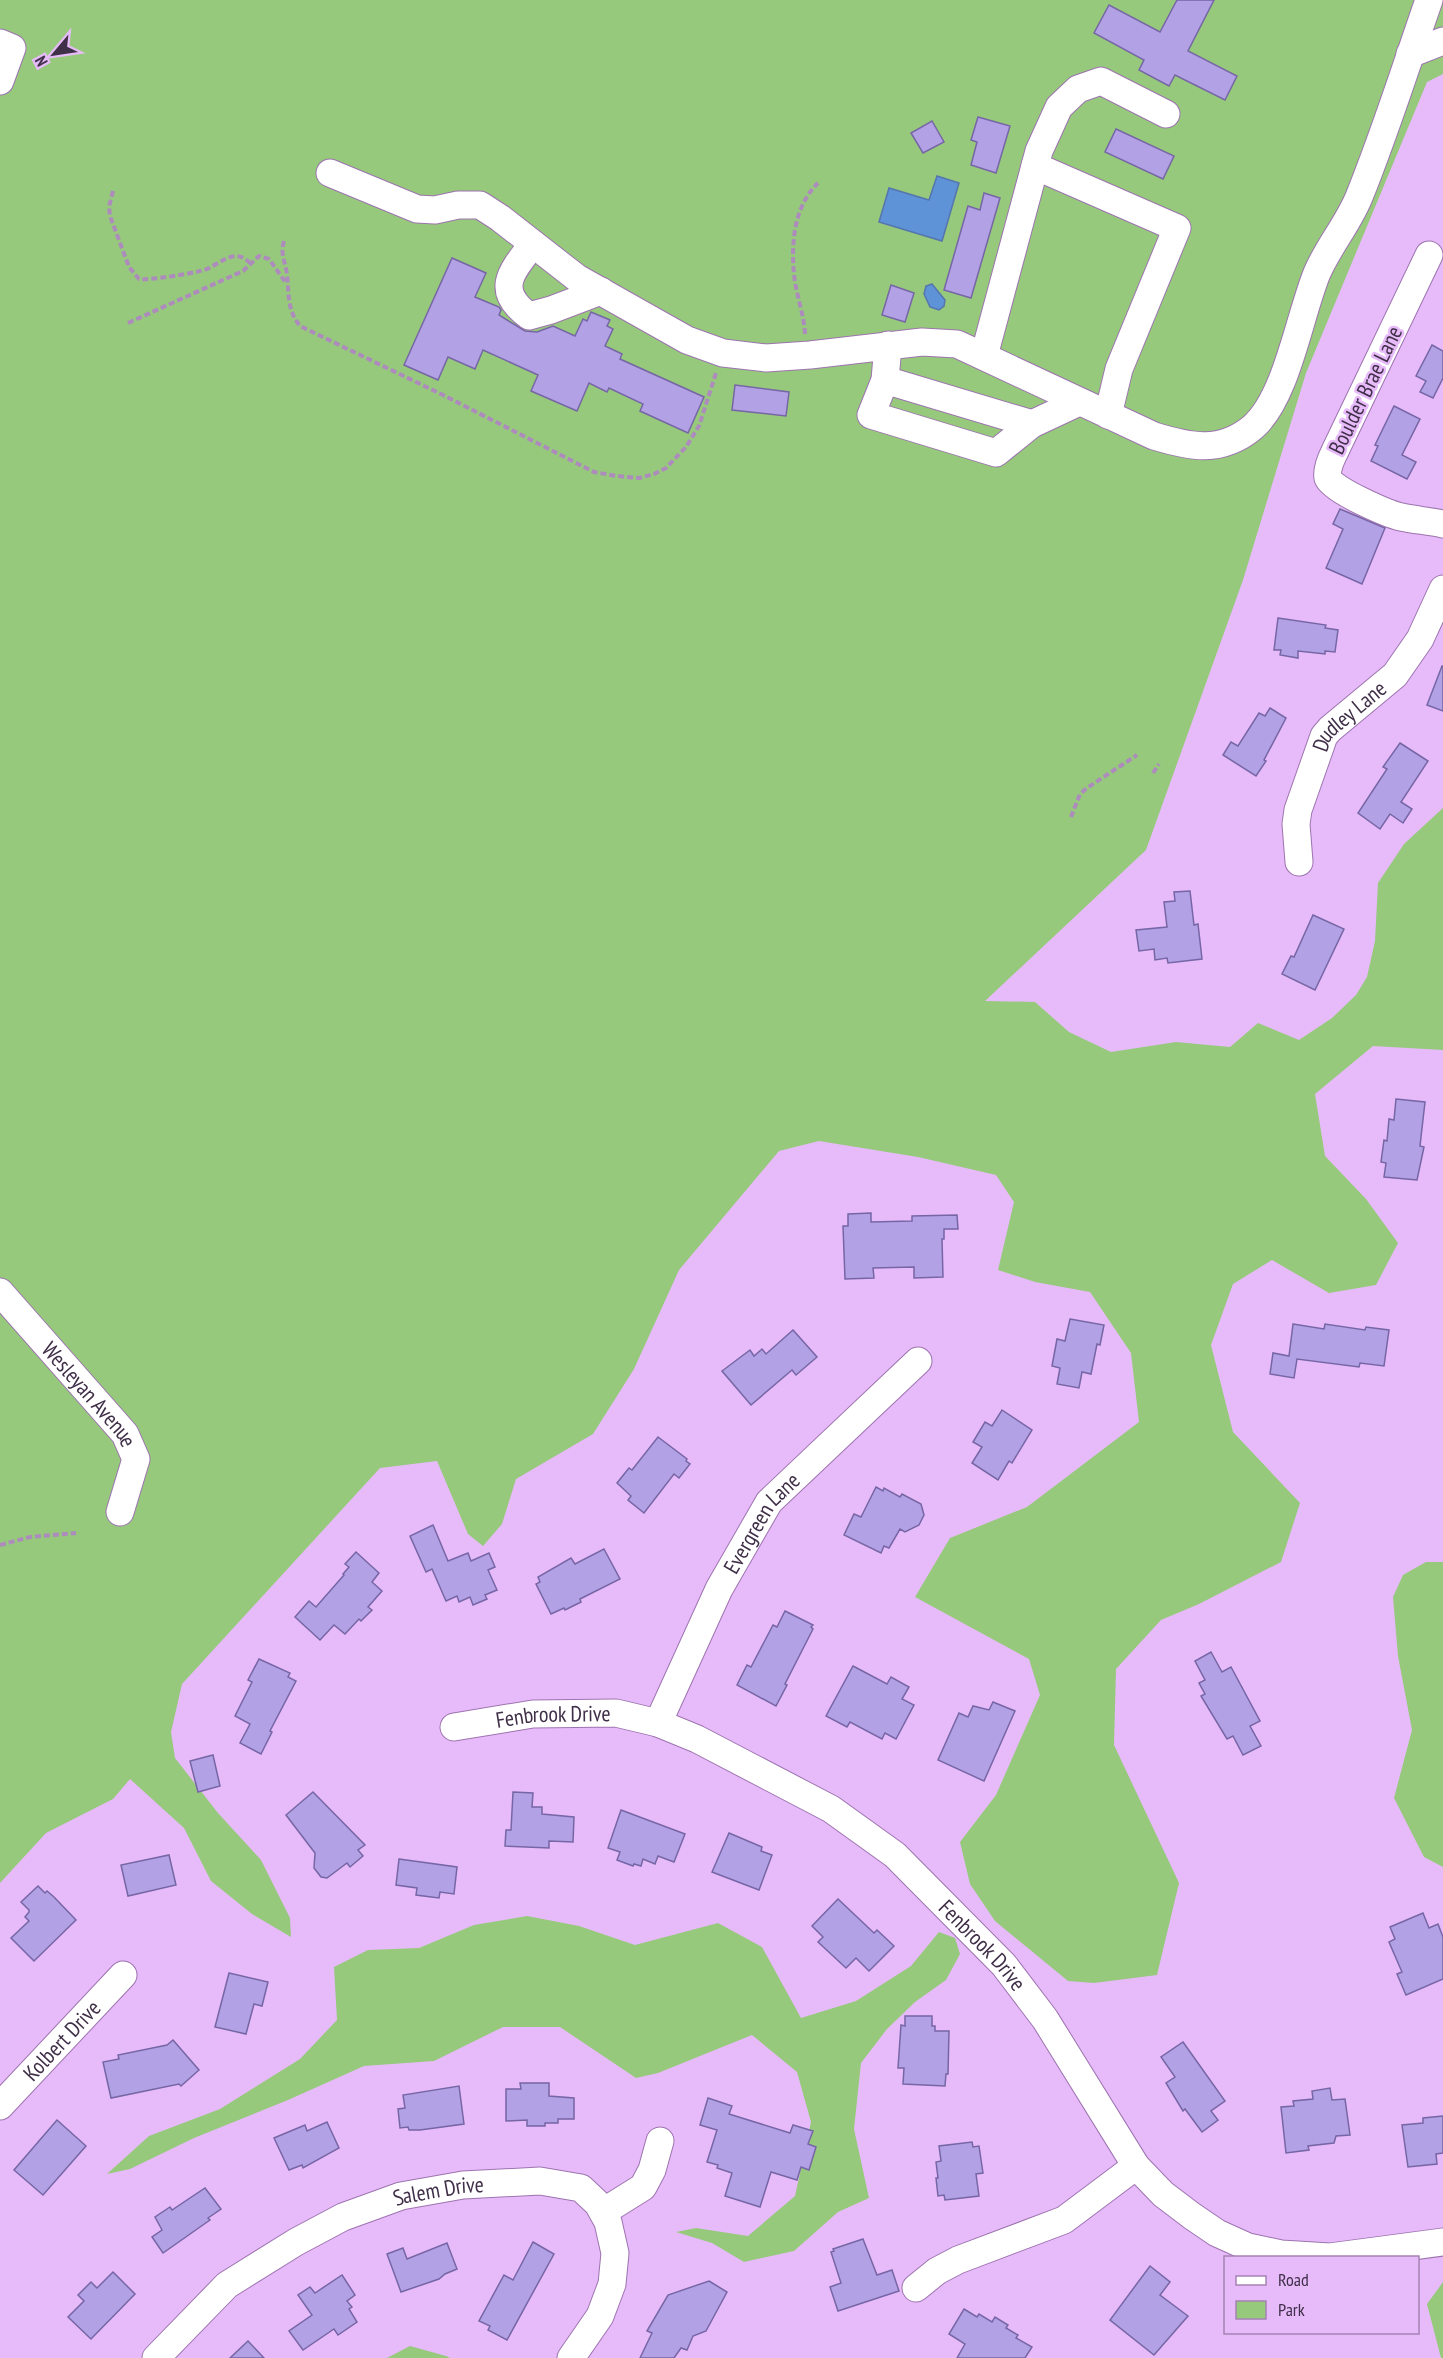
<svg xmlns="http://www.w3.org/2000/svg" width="1443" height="2358" viewBox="0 0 1443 2358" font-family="'PT Sans Narrow',sans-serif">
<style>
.green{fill:#96c97c}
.water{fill:#5e93d8;stroke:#5575ad;stroke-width:1.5}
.building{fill:#b2a1e5;stroke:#7766a5;stroke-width:1.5}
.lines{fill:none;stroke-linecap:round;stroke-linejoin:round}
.minor-casing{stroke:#9d74af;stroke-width:29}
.path{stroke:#ad8bbd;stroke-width:4;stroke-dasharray:6 3;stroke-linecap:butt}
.minor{stroke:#fff;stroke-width:27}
.labels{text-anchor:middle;stroke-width:5;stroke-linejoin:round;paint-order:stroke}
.street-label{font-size:22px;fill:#402f48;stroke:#e7bbfa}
</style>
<rect width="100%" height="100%" fill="#e7bbfa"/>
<g class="green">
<path d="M0,0H1443V74L1427,82L1306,373L1243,580L1146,850L985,1001L1035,1002L1069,1032L1111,1052L1176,1042L1230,1047L1258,1023L1299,1040L1332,1018L1356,995L1367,977L1375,941L1378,883L1404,844L1443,808V1050L1373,1046L1315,1094L1325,1156L1366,1199L1398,1243L1376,1285L1329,1293L1272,1260L1233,1284L1211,1345L1233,1432L1300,1503L1281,1562L1199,1604L1161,1620L1116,1669L1114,1745L1179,1883L1157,1975L1094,1983L1068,1981L995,1921L970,1884L960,1842L996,1795L1040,1695L1029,1659L915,1597L950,1538L1027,1507L1139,1422L1131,1353L1090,1292L1035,1282L998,1270L1014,1202L996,1175L918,1157L819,1141L779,1151L679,1270L634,1369L593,1434L516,1479L502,1524L483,1546L468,1534L437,1461L380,1468L182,1684L171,1732L175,1758L218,1813L261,1860L290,1918L291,1937L252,1914L211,1881L184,1828L130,1779L113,1799L46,1833L0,1883Z"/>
<path d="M1426,1562H1443V1867L1424,1857L1394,1798L1412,1730L1398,1656L1393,1597L1403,1575Z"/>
<path d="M527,1916L579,1926L635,1945L718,1923L762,1947L801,2018L856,2001L911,1966L939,1932L955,1938L960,1954L946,1980L915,2002L887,2029L861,2063L854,2129L869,2198L838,2212L794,2251L744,2262L712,2243L676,2232L696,2228L748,2236L795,2196L811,2122L797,2072L752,2035L658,2073L636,2078L560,2027H503L434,2061L364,2066L288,2100L194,2138L130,2169L107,2174L149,2136L220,2109L300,2059L337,2020L334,1967L368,1950L419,1948L474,1925Z"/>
<path d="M1443,2282V2358H1441L1427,2304Z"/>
<path d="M410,2346L446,2356L450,2358H387Z"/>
</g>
<g class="water">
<path d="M937,176L959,183L942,241L879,222L889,188L929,200Z"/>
<path d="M932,284L945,300L944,306L939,310L930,307L924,294L926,286Z"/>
</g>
<g class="building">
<path d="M1177,0H1214L1188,51L1237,76L1225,100L1175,75L1169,86L1139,70L1144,60L1094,33L1109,5L1160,32Z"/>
<path d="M978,117L1010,126L996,173L971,165L977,142L971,140Z"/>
<path d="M932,121L944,142L923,153L911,133Z"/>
<path d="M1116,129L1174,156L1163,179L1105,152Z"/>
<path d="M984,193L1000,198L971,298L944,290L968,206L980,210Z"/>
<path d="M452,258L486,273L475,297L499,307L501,310L499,315L525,331L537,332L553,326L575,336L583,319L587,321L591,312L610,320L607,326L613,329L605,346L622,354L620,359L704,397L688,433L640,411L643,404L609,388L607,392L589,383L577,411L531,391L538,375L483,350L475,369L448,357L438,380L404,365Z"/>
<path d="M891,285L914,293L905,322L882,315Z"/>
<path d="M1432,345L1443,351V378L1433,398L1420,392L1426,381L1416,376Z"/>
<path d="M735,385L789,392L786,416L732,410Z"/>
<path d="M1394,406L1420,419L1402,455L1416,462L1407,479L1371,461L1378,446L1375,445Z"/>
<path d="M1340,509L1385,528L1362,584L1326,568L1343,529L1333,524Z"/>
<path d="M1278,618L1326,625L1325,628L1338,630L1335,652L1325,651V654L1298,651V658L1280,655L1281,650H1274Z"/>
<path d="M1442,666H1443V711L1427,705Z"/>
<path d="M1270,708L1286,718L1264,760L1266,761L1256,776L1223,755L1231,742L1238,746L1259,713L1265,716Z"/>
<path d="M1400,743L1428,761L1401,802L1412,809L1403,823L1390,814L1380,829L1358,813L1387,769L1383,767Z"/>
<path d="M1190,891L1194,925L1198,924L1202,959L1168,963L1167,958L1155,960L1154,949L1139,951L1136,930L1167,927L1164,902L1175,901L1174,892Z"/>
<path d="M1313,915L1344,929L1315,990L1282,974L1291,956L1294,957Z"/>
<path d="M1396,1099L1425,1102L1420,1146L1424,1147L1417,1180L1384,1177L1386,1163L1381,1162L1384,1140L1387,1141L1389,1119L1394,1120Z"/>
<path d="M871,1213V1222L912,1221V1216L957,1215L958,1229H944V1239H942L943,1277L914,1278V1267L873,1268L874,1278L845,1279L843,1226H848V1214Z"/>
<path d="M1070,1319L1104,1325L1100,1345L1097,1344L1091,1374L1082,1372L1079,1388L1057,1384L1060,1368L1052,1366L1057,1339L1065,1341Z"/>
<path d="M1293,1324L1324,1329L1325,1324L1365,1330L1366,1327L1389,1330L1384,1366L1360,1363L1359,1367L1297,1359L1294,1378L1270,1374L1273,1353L1289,1356Z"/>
<path d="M793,1330L817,1357L796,1375L792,1370L751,1405L722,1371L750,1350L754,1356L762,1349L766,1354Z"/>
<path d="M1002,1410L1032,1430L1012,1463L1009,1461L998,1480L972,1463L982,1447L973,1442L985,1422L992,1426Z"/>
<path d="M658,1437L687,1459L686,1461L690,1464L679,1478L674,1474L644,1513L628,1500L631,1496L617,1483L629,1468L632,1470Z"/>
<path d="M876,1487L883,1491L884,1488L900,1497L902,1494L921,1504L924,1515L919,1525L905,1532L900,1529L889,1548L884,1546L881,1553L844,1535L854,1514L861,1517Z"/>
<path d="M433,1525L448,1561L468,1553L471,1561L489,1553L495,1567L488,1570L497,1590L485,1595L487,1599L473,1605L470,1597L459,1602L457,1596L446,1601L432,1569L426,1572L410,1536Z"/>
<path d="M604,1549L620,1579L580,1599L581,1602L565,1610L564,1608L551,1614L536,1584L540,1582L538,1577L571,1558L575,1564Z"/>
<path d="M356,1552L379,1573L372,1582L382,1591L368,1607L372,1610L361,1621L359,1619L345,1634L334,1625L320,1640L295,1617L309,1601L316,1607L344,1575L343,1574L349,1567L345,1564Z"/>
<path d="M785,1611L813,1625L811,1627L813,1629L785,1684L787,1685L776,1706L737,1685L747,1665L751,1667L773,1625L777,1627Z"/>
<path d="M1211,1652L1222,1672L1231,1667L1260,1721L1250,1726L1261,1746L1243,1755L1233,1736L1227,1739L1201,1696L1205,1694L1199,1683L1205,1680L1195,1661Z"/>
<path d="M259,1659L290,1673L288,1677L296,1681L270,1731L272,1732L261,1754L240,1743L250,1724L235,1716L252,1682L248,1680Z"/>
<path d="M853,1666L887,1684L891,1677L909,1687L902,1699L914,1705L896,1739L885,1733L882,1739L850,1722L847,1727L826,1716Z"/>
<path d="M993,1702L1015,1711L984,1781L938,1760L959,1713L968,1717L973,1706L989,1710Z"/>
<path d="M213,1755L220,1786L198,1792L190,1761Z"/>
<path d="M313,1792L365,1845L358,1850L363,1856L350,1867L347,1863L327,1878L321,1877L314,1868L315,1853L286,1815Z"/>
<path d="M513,1792L533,1793L532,1807H542V1814L574,1817L573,1842L549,1841V1848L505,1846L506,1830H511Z"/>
<path d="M621,1810L685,1834L674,1862L658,1856L655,1864L643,1859L641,1866L634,1864L633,1866L617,1860L620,1852L608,1848Z"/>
<path d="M729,1833L762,1847L761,1851L772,1855L759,1890L712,1872Z"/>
<path d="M169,1855L176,1885L128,1896L121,1865Z"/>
<path d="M399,1859L457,1867L454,1894L440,1892L439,1898L416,1895L417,1888L396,1885Z"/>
<path d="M38,1886L45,1893L47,1891L54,1897L76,1920L34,1961L11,1938L29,1921L25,1917L29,1912V1910L21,1902Z"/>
<path d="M838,1899L874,1933L877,1930L894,1946L869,1971L856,1958L846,1968L818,1942L823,1937L812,1926Z"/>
<path d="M1423,1913L1429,1928L1438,1924L1443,1937V1979L1406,1995L1397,1974L1402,1972L1389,1942L1395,1939L1390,1927Z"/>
<path d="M229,1973L268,1982L262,2006L254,2004L246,2034L215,2027Z"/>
<path d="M905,2016H932V2026H935V2031H949L948,2074H946L945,2086L903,2084L904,2068H898L901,2025L905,2026Z"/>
<path d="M173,2040L199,2070L181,2086L179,2084L111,2098L103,2062L119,2059L118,2055L167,2045Z"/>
<path d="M1183,2042L1225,2101L1211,2111L1218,2120L1202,2132L1185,2109L1183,2111L1166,2083L1175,2077L1161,2057Z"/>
<path d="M520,2083H549V2096L574,2098V2119H558V2123H545V2126H527V2120L506,2121V2089H521Z"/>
<path d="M459,2086L464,2124L420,2130H409L408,2127L400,2128L398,2109L405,2108L403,2095Z"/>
<path d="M1330,2088L1332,2100L1345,2099L1350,2135L1336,2136L1334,2143L1308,2146L1309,2150L1286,2153L1281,2107L1294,2106L1293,2101L1313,2099L1312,2091Z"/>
<path d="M708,2098L732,2106L729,2114L790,2133L793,2125L813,2131L808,2144L816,2147L809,2170L801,2167L797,2180L771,2172L760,2207L725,2196L732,2173L717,2168L718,2165L707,2162L717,2130L700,2125Z"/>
<path d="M1443,2116V2153L1436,2154L1437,2164L1408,2167L1402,2125L1423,2123V2118Z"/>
<path d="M57,2120L86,2146L43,2195L14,2170Z"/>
<path d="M327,2122L339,2148L303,2168L302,2165L289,2170L274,2138L305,2125L307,2131Z"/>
<path d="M972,2142L973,2147L979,2146L983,2173L976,2174L979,2196L945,2200L944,2195L938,2196L936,2178H938L936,2162L941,2161L939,2146Z"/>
<path d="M205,2188L221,2209L208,2218L210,2220L163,2253L152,2237L162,2230L155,2217L170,2207L172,2210Z"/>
<path d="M863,2239L877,2275L892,2270L899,2291L838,2311L830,2287L841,2283L831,2252L834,2251L833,2249Z"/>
<path d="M533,2242L554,2254L507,2340L488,2330L490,2326L479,2321L504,2275L513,2280Z"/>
<path d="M447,2243L457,2269L445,2274L439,2279L401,2292L387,2254L403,2248L407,2259Z"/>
<path d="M1150,2266L1170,2282L1160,2295L1188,2316L1154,2355L1110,2320Z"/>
<path d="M113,2272L135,2294L91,2339L68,2317L84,2301L78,2295L91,2282L97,2288Z"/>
<path d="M342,2275L355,2295L347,2301L352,2307L349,2309L357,2322L338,2335L334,2329L303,2350L289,2331L312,2315L298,2295L310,2287L315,2293Z"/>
<path d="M709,2281L727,2292L706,2331L693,2336L687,2350L681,2348L674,2358H640L652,2333L647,2331L668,2295Z"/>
<path d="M964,2309L977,2317L979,2314L992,2322L995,2317L1008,2325L1006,2328L1018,2335L1016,2338L1032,2347L1025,2358H957L965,2344L949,2334Z"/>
<path d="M248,2341L264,2358H230Z"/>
</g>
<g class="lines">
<g class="minor-casing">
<g id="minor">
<path d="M0,43L12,48L0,81"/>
<path d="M1410,54L1443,41"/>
<path d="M1035,166L1177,228L1119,369L1108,415"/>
<path d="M330,173L417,209L435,210L458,205H480L500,218L577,278L687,340L723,353L766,358L810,355L922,342L957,344L1154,436C1190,447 1221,454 1253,427C1287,397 1299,317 1317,273C1328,247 1348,224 1359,197C1385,133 1406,66 1429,0"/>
<path d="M533,244C511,272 494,290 529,316L551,310L601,291"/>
<path d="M1429,255L1335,451C1331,459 1326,470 1328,478C1332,490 1388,514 1401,517C1415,520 1429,521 1443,524"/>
<path d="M888,345L885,380L871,415L996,453L1032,424L1079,402"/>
<path d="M984,356L1039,151L1059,107L1078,89L1101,81L1166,114"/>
<path d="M885,380L1032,424"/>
<path id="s1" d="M1299,862L1296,824L1298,810L1324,736L1330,729L1395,675L1420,639L1443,589"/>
<path id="s2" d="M0,1292L125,1434L136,1459L120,1512"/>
<path id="s3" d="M658,1723L719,1589L769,1502L918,1361"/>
<path id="s4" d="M454,1727L533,1714L616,1713L658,1723L697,1739L831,1809L895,1855L1004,1965L1045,2019L1136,2166L1163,2194L1192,2216L1217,2233L1248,2247L1281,2254L1330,2257L1443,2242"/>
<path id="s5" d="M0,2106L123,1975"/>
<path d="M603,2212L643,2187L652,2170L660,2141"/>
<path d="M916,2288L937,2271L958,2260L1064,2220L1136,2166"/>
<path id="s6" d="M156,2358L227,2285L296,2242L343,2217L401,2196L463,2185L540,2181L581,2188L598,2204L608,2222L615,2253L612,2284L600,2316L571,2358"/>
</g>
</g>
<g class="path">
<path d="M113,191L109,207L110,216L129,267L139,279C146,281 195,273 204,270C220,265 234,246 250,263"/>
<path d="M284,241C280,254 285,261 287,274C289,294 287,310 300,326L443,395L594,472L617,476L639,478L654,474L666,468L686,447L699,426L716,373"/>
<path d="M128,323L243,271L259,256L269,259L286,283"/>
<path d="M805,334C804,314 796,295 794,274C791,243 794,206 818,183"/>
<path d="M1153,773L1159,764"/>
<path d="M1071,817L1080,794L1087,788L1137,755"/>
<path d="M0,1545L30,1537L76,1533"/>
</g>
<use href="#minor" class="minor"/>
</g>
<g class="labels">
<g class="street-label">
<text transform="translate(1365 390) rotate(-64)" y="8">Boulder Brae Lane</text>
<text dy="8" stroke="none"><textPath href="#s1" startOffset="162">Dudley Lane</textPath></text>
<text dy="8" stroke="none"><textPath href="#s2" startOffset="136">Wesleyan Avenue</textPath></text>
<text dy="8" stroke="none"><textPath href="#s3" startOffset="226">Evergreen Lane</textPath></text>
<text dy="8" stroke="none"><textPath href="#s4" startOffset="100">Fenbrook Drive</textPath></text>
<text dy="8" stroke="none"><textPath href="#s4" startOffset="604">Fenbrook Drive</textPath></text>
<text dy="8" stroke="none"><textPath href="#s5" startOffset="90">Kolbert Drive</textPath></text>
<text dy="8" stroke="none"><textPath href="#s6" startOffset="336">Salem Drive</textPath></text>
</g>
</g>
<rect x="1224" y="2256" width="195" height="78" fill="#e7bbfa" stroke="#a483b3" stroke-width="1.5"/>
<rect x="1236" y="2276" width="30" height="9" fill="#ffffff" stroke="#a483b3" stroke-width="1.5"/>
<text x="1278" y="2286" font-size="18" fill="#402f48">Road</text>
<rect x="1236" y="2301" width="30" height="18" fill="#96c97c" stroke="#a483b3" stroke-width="1.5"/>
<text x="1278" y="2316" font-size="18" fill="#402f48">Park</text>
<g transform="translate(54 54) rotate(241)" stroke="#e7bbfa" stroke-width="4.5" paint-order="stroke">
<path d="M0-4.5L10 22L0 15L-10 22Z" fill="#402f48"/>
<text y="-9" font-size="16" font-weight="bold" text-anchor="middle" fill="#402f48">N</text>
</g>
</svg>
